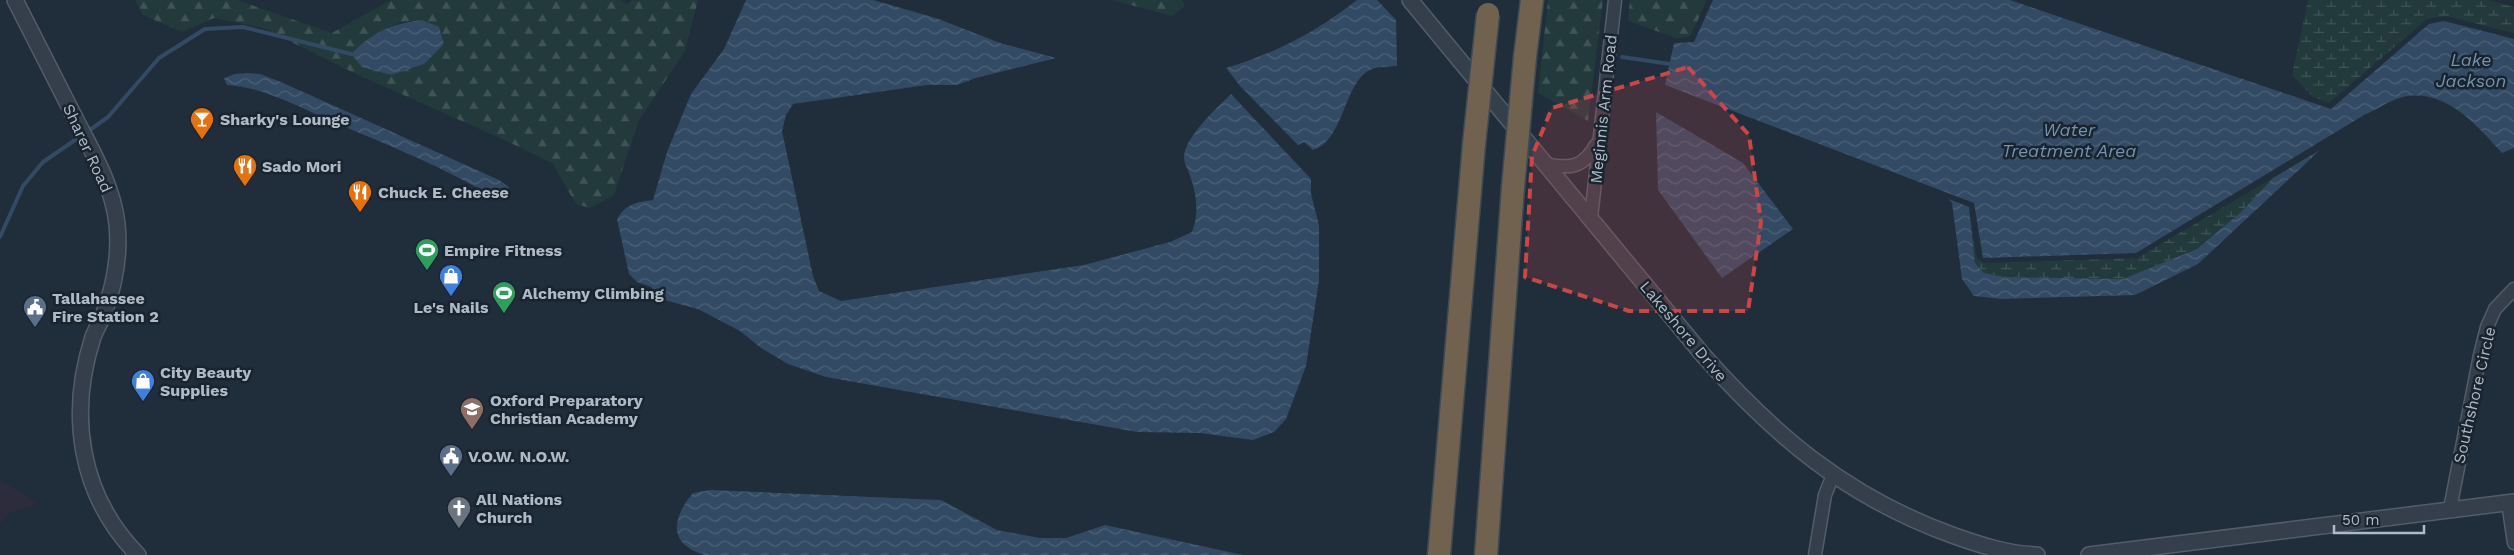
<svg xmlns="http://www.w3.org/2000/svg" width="2514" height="555" viewBox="0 0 2514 555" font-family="'Work Sans',sans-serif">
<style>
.medical{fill:#2d2c3c}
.forest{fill:url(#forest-firs);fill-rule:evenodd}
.wetland{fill:url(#wetland-marsh)}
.water{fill:url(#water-waves)}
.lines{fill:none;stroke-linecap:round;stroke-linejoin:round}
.stream{stroke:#324a63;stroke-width:4}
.minor-casing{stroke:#525d69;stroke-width:15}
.tertiary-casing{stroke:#525d69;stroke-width:18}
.motorway-casing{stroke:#3f4a55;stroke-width:25}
.minor{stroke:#343f4b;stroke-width:12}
.tertiary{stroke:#343f4b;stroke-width:15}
.motorway{stroke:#716250;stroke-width:22}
.motorway-bridge-casing{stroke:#3f4a55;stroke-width:25;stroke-linecap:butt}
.motorway-bridge{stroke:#716250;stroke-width:22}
.marked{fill:#ce4548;fill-opacity:0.2;stroke:#ce4548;stroke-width:4;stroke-dasharray:10 6;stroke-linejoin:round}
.labels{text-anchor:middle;stroke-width:5;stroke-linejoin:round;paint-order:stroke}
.street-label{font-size:16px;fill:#afbac7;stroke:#19242f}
.poi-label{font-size:16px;font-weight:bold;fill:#afbac7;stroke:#19242f;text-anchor:start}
.water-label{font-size:18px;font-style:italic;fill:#7492b1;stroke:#19242f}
</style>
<defs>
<pattern id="forest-firs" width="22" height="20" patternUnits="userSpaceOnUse" patternTransform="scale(1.25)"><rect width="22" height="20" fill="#223a3c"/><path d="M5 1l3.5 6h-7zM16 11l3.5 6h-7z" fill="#405457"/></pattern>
<pattern id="wetland-marsh" width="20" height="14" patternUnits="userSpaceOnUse" patternTransform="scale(1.25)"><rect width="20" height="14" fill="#223a3c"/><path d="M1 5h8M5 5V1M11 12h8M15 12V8" fill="none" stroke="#405457"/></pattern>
<pattern id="water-waves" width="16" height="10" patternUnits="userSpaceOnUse" patternTransform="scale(1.25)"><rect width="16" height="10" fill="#324a63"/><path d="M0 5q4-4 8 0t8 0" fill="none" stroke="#4d6278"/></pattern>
</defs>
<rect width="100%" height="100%" fill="#202d3b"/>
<path class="medical" d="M0,480L22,493L38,504L8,513L0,524Z"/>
<g class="forest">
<path d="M135,0H237L332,33L391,0H621L627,5L632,0H698L685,51L639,120L614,195L590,208L576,204L552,163L500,138L354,73L263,28L214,18L182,32L143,15ZM422,20L367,38L401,22Z"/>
<path d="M1112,0H1182L1185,6L1172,16Z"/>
<path d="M1548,0H1603L1588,121L1538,93Z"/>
<path d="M1630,0H1705L1706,2L1690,37L1676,38L1628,21Z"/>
</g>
<g class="wetland">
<path d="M2308,0H2489L2514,7V33L2446,16L2427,19L2329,103L2313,97L2292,75Z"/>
<path d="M2273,178L2241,212L2197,249L2123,279L2004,277L1984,273L1975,263L1970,217L1977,258L1984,263L2137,258Z"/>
</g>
<g class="water">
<path d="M746,0H873L936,18L1000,43L1056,58L976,78L957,85H927L793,104L786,115L782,131L813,276L819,291L841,301L1084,265L1170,242L1192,232C1199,214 1197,195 1190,176C1189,171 1184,164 1184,158C1184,137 1217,108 1231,94L1311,179V194L1319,225V280L1306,366L1286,419L1274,432L1253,440L1200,433L1137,432L826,377L788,364L761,348L740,331L698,309L657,298L651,287L637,282L629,274L617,219C626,204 636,202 653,200L667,152L691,94L724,49Z"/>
<path d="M1357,0H1377L1396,20L1397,66C1388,67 1378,66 1370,70C1344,82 1344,141 1313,150L1304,142L1298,145L1240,86L1226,68C1276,53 1316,32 1357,0Z"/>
<path d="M1713,0H2010L2331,109L2429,24L2444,21L2514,39V148L2502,153C2476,125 2446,88 2403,97C2390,100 2376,110 2364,115L2136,253L1983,258L1974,203L1665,85L1674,43L1694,42Z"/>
<path d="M422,20L439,27L444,44L424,64L391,75L362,67L351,54C371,33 393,23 422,20Z"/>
<path d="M247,73L260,74L281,82L499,180L508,186L510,194L507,198L498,200C447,168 389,146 334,122C300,108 264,87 227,85L224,78L235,74Z"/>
<path d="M1656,112L1743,163L1793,229L1722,278L1658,190Z"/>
<path d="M2320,150L2198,264L2135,295L2001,299L1974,296L1962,279L1952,203L1949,199L1969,207L1975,263L1984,273L2004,277L2123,279L2197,249L2241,212L2273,178Z"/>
<path d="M710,490L941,500L997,530L1040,538H1066L1105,525L1243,555H705C667,544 672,518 693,493Z"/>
</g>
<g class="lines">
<g class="stream">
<path d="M1622,57L1670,64"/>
<path d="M87,132L108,117L159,58L205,29L243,27L351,54"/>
<path d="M0,237L23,186L43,162L81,136"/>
</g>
<g class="minor-casing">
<g id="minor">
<path d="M1546,164C1570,169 1583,168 1596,145"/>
<path d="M1591,218L1615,0"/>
<path d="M2508,502L2514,543"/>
<path d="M2450,509L2480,355L2487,327L2495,309L2514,289"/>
<path d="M1815,555L1825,495L1833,475"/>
</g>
</g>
<g class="tertiary-casing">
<g id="tertiary">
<path d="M15,0C35,39 55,79 75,118C92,151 113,186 117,224C120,254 115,284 104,313C101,321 96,329 93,337C68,414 79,495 138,555"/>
<path d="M1410,0L1703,355C1776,437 1847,497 1952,535C1980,545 2007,554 2037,555"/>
<path d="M2089,555L2514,502"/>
</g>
</g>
<g class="motorway-casing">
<g id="motorway">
<path d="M1525,57L1532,0"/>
<path d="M1439,555L1474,144"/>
<path d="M1486,555L1513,187"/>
</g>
</g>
<use href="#minor" class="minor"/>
<use href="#tertiary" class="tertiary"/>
<use href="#motorway" class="motorway"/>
<g class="motorway-bridge-casing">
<g id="motorway-bridge">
<path d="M1474,144L1488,14"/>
<path d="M1513,187L1525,57"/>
</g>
</g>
<use href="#motorway-bridge" class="motorway-bridge"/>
</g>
<path class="marked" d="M1688,67L1749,135L1761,222L1748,311H1629L1525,277L1532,156L1552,108Z"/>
<defs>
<g id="bar-pin" transform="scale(1.25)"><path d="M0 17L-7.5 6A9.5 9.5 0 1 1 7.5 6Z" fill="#e8710a" stroke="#19242f"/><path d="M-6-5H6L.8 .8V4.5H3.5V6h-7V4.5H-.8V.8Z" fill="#fff"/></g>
<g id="restaurant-pin" transform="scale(1.25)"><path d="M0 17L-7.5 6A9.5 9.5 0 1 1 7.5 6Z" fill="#e8710a" stroke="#19242f"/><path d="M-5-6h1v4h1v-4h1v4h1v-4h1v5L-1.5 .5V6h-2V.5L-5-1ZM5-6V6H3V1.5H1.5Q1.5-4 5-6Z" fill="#fff"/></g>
<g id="stadium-pin" transform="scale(1.25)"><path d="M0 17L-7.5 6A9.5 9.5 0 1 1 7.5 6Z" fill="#2e9e5b" stroke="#19242f"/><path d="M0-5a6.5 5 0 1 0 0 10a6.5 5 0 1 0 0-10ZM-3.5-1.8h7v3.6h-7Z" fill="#fff"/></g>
<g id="shop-pin" transform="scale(1.25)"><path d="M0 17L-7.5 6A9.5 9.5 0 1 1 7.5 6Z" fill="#3f7fe0" stroke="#19242f"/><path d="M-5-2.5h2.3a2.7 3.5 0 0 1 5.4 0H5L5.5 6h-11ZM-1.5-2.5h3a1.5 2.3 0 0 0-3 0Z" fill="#fff"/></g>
<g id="civic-pin" transform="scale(1.25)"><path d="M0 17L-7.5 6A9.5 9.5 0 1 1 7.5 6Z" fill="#5c6f8a" stroke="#19242f"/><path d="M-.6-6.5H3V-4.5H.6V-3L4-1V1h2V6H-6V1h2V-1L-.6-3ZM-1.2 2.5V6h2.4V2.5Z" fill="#fff"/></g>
<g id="school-pin" transform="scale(1.25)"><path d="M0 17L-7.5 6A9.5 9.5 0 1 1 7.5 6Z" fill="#8d6e63" stroke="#19242f"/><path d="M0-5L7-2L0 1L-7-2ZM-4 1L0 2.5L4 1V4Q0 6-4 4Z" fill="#fff"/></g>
<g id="church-pin" transform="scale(1.25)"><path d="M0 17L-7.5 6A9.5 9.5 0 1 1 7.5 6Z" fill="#6b7280" stroke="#19242f"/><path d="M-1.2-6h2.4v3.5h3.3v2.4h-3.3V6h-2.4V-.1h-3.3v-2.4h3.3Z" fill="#fff"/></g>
</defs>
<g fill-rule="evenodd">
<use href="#bar-pin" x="202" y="119"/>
<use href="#restaurant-pin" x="245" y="166"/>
<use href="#restaurant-pin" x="360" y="192"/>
<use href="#stadium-pin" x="427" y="250"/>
<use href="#shop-pin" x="451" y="276"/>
<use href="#stadium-pin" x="504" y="293"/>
<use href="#civic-pin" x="35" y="307"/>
<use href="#shop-pin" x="143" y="381"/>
<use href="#school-pin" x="472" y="409"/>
<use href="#civic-pin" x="451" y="456"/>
<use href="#church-pin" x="459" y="508"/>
</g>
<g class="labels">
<g class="street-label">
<text transform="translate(1603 109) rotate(-84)" y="6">Meginnis Arm Road</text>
<text transform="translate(88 148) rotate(65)" y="6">Sharer Road</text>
<text transform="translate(1684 331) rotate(50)" y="6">Lakeshore Drive</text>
<text transform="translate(2474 395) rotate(-77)" y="6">Southshore Circle</text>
</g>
<g class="poi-label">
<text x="220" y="125">Sharky's Lounge</text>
<text x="262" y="172">Sado Mori</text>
<text x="378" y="198">Chuck E. Cheese</text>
<text x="444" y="256">Empire Fitness</text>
<text x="522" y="299">Alchemy Climbing</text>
<text x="52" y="304">Tallahassee<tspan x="52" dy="18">Fire Station 2</tspan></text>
<text x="451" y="313" text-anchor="middle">Le's Nails</text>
<text x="160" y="378">City Beauty<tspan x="160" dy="18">Supplies</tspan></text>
<text x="490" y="406">Oxford Preparatory<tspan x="490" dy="18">Christian Academy</tspan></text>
<text x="468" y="462">V.O.W. N.O.W.</text>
<text x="476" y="505">All Nations<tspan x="476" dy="18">Church</tspan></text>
</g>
<g class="water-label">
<text x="2471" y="66">Lake<tspan x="2471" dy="21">Jackson</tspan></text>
<text x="2069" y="136">Water<tspan x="2069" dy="21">Treatment Area</tspan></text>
</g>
</g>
<path d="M2334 525v8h90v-8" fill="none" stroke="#afbac7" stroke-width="2.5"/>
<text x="2342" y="525" font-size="15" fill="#afbac7" stroke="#19242f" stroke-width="4" paint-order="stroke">50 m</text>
</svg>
